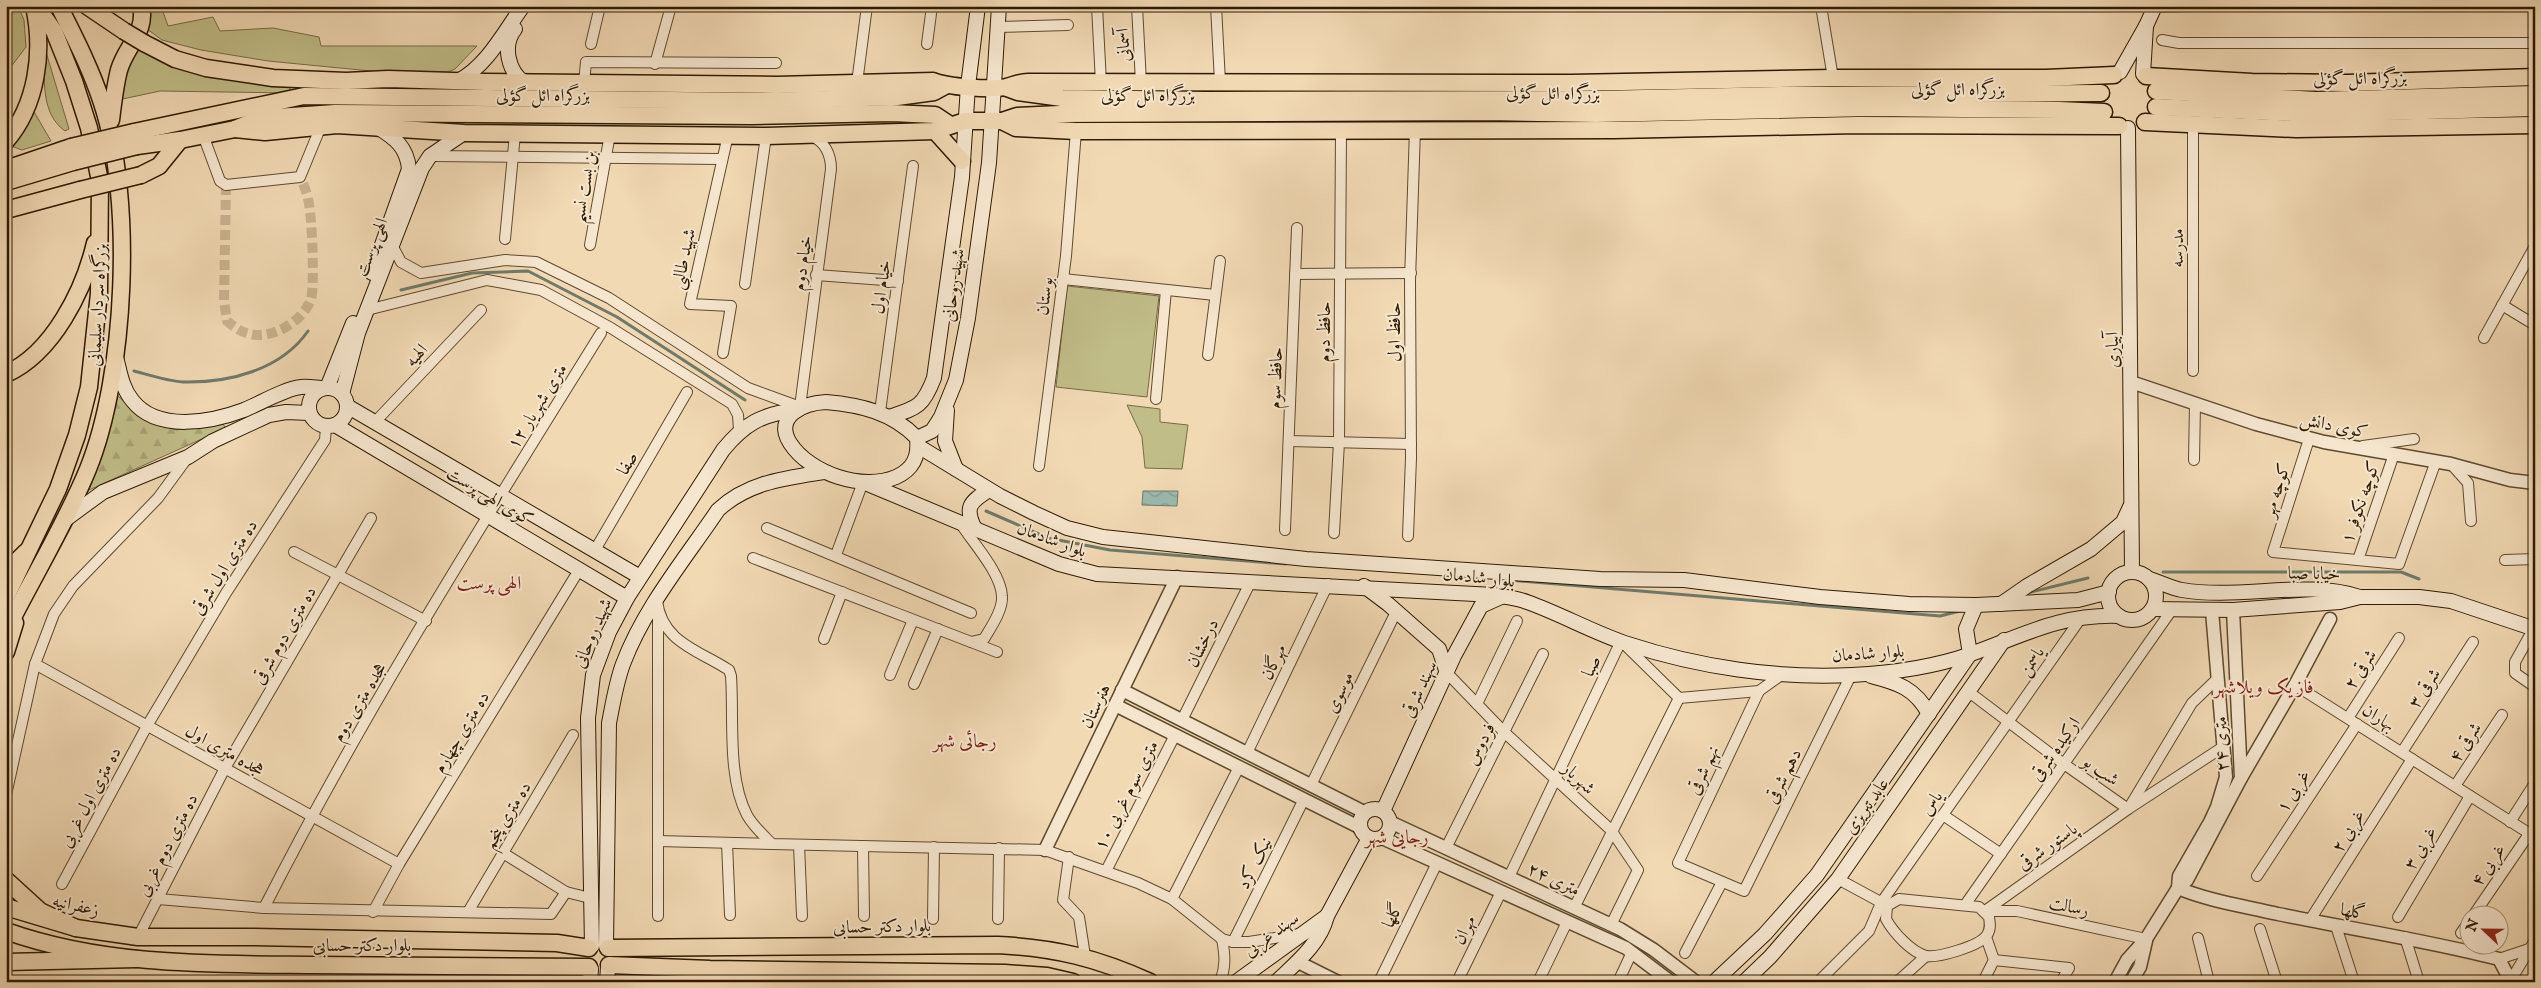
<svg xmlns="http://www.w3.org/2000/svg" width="2541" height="988" viewBox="0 0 2541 988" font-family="'IM FELL English',Amiri,serif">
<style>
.green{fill:#c1bd88;stroke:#776c44}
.forest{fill:url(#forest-firs);stroke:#776c44}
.water{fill:url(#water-waves);stroke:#6f7a6a}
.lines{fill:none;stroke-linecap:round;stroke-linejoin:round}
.stream{stroke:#6f7a6a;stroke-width:3}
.minor-tunnel{stroke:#cab390;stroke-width:10;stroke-dasharray:10 5;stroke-linecap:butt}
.minor-casing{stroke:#5e4a2d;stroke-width:12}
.tertiary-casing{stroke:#5e4a2d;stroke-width:15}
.secondary-casing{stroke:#2d1a00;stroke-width:16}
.primary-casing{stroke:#2d1a00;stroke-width:19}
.trunk-casing{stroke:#2d1a00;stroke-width:19}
.minor{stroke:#f6e6ce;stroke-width:10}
.tertiary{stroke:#f6e6ce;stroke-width:12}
.secondary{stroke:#f6e6ce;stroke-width:14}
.primary{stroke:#f1d9b4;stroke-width:16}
.trunk{stroke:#f1d9b4;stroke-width:16}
.trunk-bridge-casing{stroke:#2d1a00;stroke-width:19;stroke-linecap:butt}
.trunk-bridge{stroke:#f1d9b4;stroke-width:16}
.labels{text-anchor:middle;stroke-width:4;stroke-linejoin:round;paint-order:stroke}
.street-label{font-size:18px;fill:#2d1a00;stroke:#f6e6ce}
.neighbourhood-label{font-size:19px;fill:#7a1f14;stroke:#f6e6ce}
</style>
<defs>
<pattern id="forest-firs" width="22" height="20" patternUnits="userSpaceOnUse" patternTransform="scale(1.25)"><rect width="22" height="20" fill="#c1bd88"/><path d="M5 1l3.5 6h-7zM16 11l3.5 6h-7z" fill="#a6a274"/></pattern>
<pattern id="water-waves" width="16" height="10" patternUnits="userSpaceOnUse" patternTransform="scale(1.25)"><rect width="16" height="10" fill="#9bbab0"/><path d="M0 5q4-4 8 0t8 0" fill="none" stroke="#869f96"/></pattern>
</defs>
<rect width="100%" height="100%" fill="#f1d9b4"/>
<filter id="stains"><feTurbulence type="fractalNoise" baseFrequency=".004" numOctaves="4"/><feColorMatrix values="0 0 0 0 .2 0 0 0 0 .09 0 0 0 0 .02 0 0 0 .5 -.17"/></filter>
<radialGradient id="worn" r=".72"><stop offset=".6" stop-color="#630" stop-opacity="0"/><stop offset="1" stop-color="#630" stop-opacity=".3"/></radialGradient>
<g class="green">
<path d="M6,6H18L24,20L26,47L10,68H6Z"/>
<path d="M147,6H161L168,26L213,17L220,31L273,28L319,37L321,46H477L455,69L448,72H381L268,61L201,50L162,40L147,29Z"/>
<path d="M134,46L291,84L289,93L160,91L118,100Z"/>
<path d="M44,52H46L69,129L65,131C40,113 45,79 44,52Z"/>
<path d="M33,110L51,141L22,150L11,146L23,133Z"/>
<path d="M1067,286L1159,296L1147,397L1056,387Z"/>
<path d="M1127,405L1160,409V422L1188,425L1182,469L1145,468L1142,437Z"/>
<path d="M566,979L568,982L386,981Z"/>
</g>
<path class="forest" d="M118,396L142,417L176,430L222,423L226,428L89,490Z"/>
<path class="water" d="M1143,491H1178L1177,506L1142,505Z"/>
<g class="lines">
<g class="stream">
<path d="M401,290L472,273L528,271L617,317L745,400"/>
<path d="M134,371C149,375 167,381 183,382C229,383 281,370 308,331"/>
<path d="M986,511L1048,538L1110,550L1286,564"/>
<path d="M2163,572H2401L2419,579"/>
<path d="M1509,580L1940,616L1960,611"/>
<path d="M2027,593L2088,578"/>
</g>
<path class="minor-tunnel" d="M226,185L224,301L227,321C241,333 252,338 272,333C288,328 305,316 311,299C315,286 312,213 308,199C307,192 303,184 300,177"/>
<g class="minor-casing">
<g id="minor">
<path d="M1097,6L1101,83"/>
<path d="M1137,6L1141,83"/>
<path d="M1216,6L1220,82"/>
<path d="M1821,6L1833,78"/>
<path d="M2155,7L2188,6"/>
<path d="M997,27L1068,25"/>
<path d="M2162,40L2179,43H2535"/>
<path d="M591,44L600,6"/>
<path d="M927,44L932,6"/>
<path d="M655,64L671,6"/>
<path d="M584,83L586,62L776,63"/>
<path d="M857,83L867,6"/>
<path d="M2193,125V371"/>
<path d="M203,135L220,181L226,185L300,177L321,126"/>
<path d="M430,156L721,159"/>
<path d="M505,239L515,134"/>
<path d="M392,245L401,262L421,273L505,260L536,262L609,298L748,388L800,407L831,169C831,155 825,141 811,136"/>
<path d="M590,245L610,134"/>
<path d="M1295,274L1411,273"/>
<path d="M816,275L898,281"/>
<path d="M1063,279L1215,295"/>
<path d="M745,284L766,136"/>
<path d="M2502,305L2535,325"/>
<path d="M367,310L487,280L541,290L611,328L732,404L738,415L739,430"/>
<path d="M2484,338L2535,246"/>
<path d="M723,353L731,306L690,304L728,135"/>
<path d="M1208,355L1220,261"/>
<path d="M1156,399L1166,290"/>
<path d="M880,412L913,166"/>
<path d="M375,422L481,310"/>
<path d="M2309,439L2273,552L2399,564L2436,461"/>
<path d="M1289,441L1411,444"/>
<path d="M2363,446L2414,439"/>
<path d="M2194,460L2195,404"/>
<path d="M2451,464L2468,483L2471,521"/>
<path d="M1039,466L1066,256L1076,131"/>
<path d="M961,524C973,543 1001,573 1002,596C1003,610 991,627 984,639L971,642"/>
<path d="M767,528L971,613"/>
<path d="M1285,530L1297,228"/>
<path d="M1334,533L1339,442L1341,131"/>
<path d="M1408,536L1411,458L1410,280L1415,129"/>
<path d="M595,550L687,392"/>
<path d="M294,552L426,621"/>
<path d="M836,555L863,482"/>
<path d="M753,558L997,652"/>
<path d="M2358,560L2394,454"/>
<path d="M2505,560L2535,559"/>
<path d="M657,601C662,642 698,650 729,670L731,676C734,718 727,777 747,815C753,826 763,835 772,844L1045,850L1138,883L1172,899L1222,939L1233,942H1249L1300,934"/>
<path d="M2534,628L2515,662V673L2535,687"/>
<path d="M824,639L842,592"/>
<path d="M35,664L399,864"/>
<path d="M1447,673L1504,732L1611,830L1638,870L1611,925"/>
<path d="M890,675L913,620"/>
<path d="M914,684L938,629"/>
<path d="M2295,685L2535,837"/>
<path d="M1759,691L1678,863L1744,891L1851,675"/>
<path d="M1969,692L2064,764L2128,809"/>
<path d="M1477,704L1517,621"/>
<path d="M2348,718L2399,638"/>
<path d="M1182,720L1251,581"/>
<path d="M2402,752L2473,642"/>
<path d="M1247,753L1328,584"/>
<path d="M1311,785L1396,612"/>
<path d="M2455,786L2502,715"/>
<path d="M6,795L35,664L54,614L73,586L158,498L188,457"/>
<path d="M2130,806L2192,703L2218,678"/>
<path d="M1943,815L2001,854"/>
<path d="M2510,822L2535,783"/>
<path d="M658,841L772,844"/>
<path d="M727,843L730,915"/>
<path d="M799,845L802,916"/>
<path d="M863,846L864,916"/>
<path d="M1446,848L1543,654"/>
<path d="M503,853L566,892L590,898"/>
<path d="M1069,857L1063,900L1079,917L1085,956"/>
<path d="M1106,871L1175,735"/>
<path d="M2257,876L2357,724"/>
<path d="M1509,877L1621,641L1679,698L1759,691L1784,673"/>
<path d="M1838,879L1886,905"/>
<path d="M62,884L147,726L226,593L325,440L326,427"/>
<path d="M158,899L264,908L551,914L566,892"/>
<path d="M1172,899L1239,767"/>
<path d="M1899,899L1979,907L1989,917C1990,923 1991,929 1987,935C1980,946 1938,958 1926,956C1911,952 1893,932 1886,919L1887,906Z"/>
<path d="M1965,905L2171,611"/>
<path d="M264,908C364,711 485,520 601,333"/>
<path d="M1574,908L1679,698"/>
<path d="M1985,911L2128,809L2223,747"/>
<path d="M1985,911H2017L2146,939"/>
<path d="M373,912L399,864L579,570"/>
<path d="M468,912L573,735"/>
<path d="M658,916V617"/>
<path d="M2473,916L2529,834"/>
<path d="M2398,917L2470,796"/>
<path d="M933,919L934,847"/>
<path d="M998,919L999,848"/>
<path d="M2310,920L2412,759"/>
<path d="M2336,926L2354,982"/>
<path d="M2260,929L2277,982"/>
<path d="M2461,933L2468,923"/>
<path d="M138,937L225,768L371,518"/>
<path d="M2405,937L2419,982"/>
<path d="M2198,938L2209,982"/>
<path d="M1233,942L1304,799"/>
<path d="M1685,953L1722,882"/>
<path d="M2499,959L2529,949"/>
<path d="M1994,960L2069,968L2061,982"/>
<path d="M2511,980L2535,940"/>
<path d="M1220,982C1226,967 1225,955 1222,939"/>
<path d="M1379,982L1437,863"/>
<path d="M1457,982L1501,892"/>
<path d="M1538,982L1567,922"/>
<path d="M1618,982L1632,952"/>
<path d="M1818,982L1869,931L1881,903L2081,618"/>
<path d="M1897,982L1926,956"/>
<path d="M1983,982L1994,960L1986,937"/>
</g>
</g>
<g class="tertiary-casing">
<g id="tertiary">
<path d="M2131,382L2256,424L2324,442L2451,464L2510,480L2535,483"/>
<path d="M1122,690L1364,812"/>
<path d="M1115,705L1359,827"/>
<path d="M2241,778L2295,685L2330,619"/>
<path d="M1390,822L1620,929L1654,950L1696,982"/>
<path d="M1382,838L1626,948L1671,982"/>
<path d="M1045,850L1177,577"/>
<path d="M2178,888C2209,901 2244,906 2278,914C2351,929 2426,940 2499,959L2511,982"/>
<path d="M2178,888L2179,876L2210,822L2217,807L2226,777L2212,611"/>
<path d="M1298,962L1338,982"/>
<path d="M2115,982L2127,960L2146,939L2178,888L2187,880L2241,778L2233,610"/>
<path d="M2131,982L2140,967L2146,941"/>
</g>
</g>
<g class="secondary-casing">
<g id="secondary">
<path d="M2146,26L2155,6"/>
<path d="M515,29C502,45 508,72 525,83"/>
<path d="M2120,72L2146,26L2143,74"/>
<path d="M458,81C487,66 504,32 523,6"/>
<path d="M2128,128L2132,572"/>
<path d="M372,273L409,169C407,147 395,138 377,127"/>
<path d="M116,357C120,372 122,388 132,400C157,433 212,422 244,410C261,403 284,389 301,387C308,386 318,388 325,388"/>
<circle cx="328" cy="407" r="19"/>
<path d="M327,388L353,323"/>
<path d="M342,394L358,333L422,168L430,156L464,133"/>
<path d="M826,402C860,405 892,412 917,438C919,456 914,469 896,477C863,491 810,474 790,443C773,416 804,403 826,402Z"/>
<path d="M347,406L640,577"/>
<path d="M947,410L945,441L956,469"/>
<path d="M889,417C917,408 923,407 934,378L962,177L968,86L978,6"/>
<path d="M335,425L627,598"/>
<path d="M917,438L932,431L941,417L956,380L968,318L989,163L999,6"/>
<path d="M918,446L1000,496L1034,513L1067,528L1103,537L1306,559L1600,579L1684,580L1820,597L1909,604L1976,605L2078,600L2109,592"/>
<path d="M863,482L1059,564L1097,574L1494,595C1505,597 1517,598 1527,602C1561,614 1594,633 1628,644C1698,667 1778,679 1852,675C1891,673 1934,667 1971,654C2024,635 2060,614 2119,616"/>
<path d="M66,519L103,492L188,457L213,441L269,415L286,412L309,413"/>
<path d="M975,529C964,507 970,502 989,490"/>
<circle cx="2132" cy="596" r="24"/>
<path d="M2149,579C2160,582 2171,588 2182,590C2239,600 2306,579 2360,597"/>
<path d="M1364,586L1388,604L1439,649L1447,673"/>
<path d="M2001,604L2027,586L2091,549L2123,522L2130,507"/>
<path d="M2152,609L2233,610L2340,602L2360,597H2419L2451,601L2535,629"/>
<path d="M1871,676C1898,683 1915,688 1929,714"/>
<circle cx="1375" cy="824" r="15"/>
<path d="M1383,811L1454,656L1481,606L1501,597"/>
<path d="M592,946L588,718L593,675L609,632L627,598L723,450C744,424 762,414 796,410"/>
<path d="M606,946L609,723C613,703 616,683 623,664C644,608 685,559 718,510C748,482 786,478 824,472"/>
<path d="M590,982L591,969"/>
<path d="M607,982L608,967"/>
<path d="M1236,982L1327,916"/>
<path d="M1276,982C1296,963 1320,944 1327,916L1369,838"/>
<path d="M1714,982L1765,934L1817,875L1970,654L1966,629L1976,605"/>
<path d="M1744,982L1770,957L1838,879L2004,640"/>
</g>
</g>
<g class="primary-casing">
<g id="primary">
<path d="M6,572L26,552"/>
<path d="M6,907L76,928L138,937H253L557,943L589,948"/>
<path d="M6,931C104,966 210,964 313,965C405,965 497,966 589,967"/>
<path d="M608,948L998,945C1056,948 1097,958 1150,982"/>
<path d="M609,965L710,969L1005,973L1047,976L1073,982"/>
</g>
</g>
<g class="trunk-casing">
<g id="trunk">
<path d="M87,6L124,31"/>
<path d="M144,43L175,59L206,68L273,78L346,81L388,79L485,82L777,85L933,81C947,87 991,90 1006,87C1014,85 1020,82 1028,82L1571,83L1833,78H2046L2114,75"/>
<path d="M2146,76L2252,82L2347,83L2535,77"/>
<path d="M1007,88L1018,92L1062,98L1206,100L1599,99L1779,95L2101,93"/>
<path d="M2156,91L2316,100L2535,94"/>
<path d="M2156,107L2315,114L2535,108"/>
<path d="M111,120C113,103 115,86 119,70C126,46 147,32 141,6"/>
<path d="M1002,121L1017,116L1060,114L1488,112L1596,114L1868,108L2059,110L2104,112"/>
<path d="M2145,122L2296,129L2535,125"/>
<path d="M235,129L265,132L337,125L464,133L766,136L935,131L965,121H1002L1016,128L1076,131L1615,130L1857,125L2119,126"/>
<path d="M935,131L962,161"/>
<path d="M134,132L304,96L764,101L897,97L934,92L945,86"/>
<path d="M6,141C37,105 44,52 34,6"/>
<path d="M137,146L180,140L235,129L262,118L335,113L752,116L891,113L935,115L950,125"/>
<path d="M6,169L71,147"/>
<path d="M141,175L159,166L180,140"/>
<path d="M6,182L73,162"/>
<path d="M6,210L80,190"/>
<path d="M6,374C53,353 84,290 95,243"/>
<path d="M6,597L58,489L77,435L89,387L99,293L100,181L89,128L74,81L54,31L36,6"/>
<path d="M6,631C33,577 65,525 88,469C126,375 134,199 102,103C91,69 75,38 59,6"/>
<path d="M6,652L15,623"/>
<path d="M6,880L40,911L76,928"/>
<path d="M6,962L136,959"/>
</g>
</g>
<use href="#minor" class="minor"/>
<use href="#tertiary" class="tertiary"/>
<use href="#secondary" class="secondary"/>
<use href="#primary" class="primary"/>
<use href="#trunk" class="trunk"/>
<g class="trunk-bridge-casing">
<g id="trunk-bridge">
<path d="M124,31L144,43"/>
<path d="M71,147L134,132"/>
<path d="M73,162L137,146"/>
<path d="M80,190L141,175"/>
</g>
</g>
<use href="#trunk-bridge" class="trunk-bridge"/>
</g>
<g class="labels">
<g class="street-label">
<text transform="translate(1123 45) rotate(-93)" y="6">آسمانی</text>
<text transform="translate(2360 78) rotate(-1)" y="6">بزرگراه ائل گؤلی</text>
<text x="1958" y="95">بزرگراه ائل گؤلی</text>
<text transform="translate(1553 93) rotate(1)" y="6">بزرگراه ائل گؤلی</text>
<text x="543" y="101">بزرگراه ائل گؤلی</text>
<text x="1148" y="101">بزرگراه ائل گؤلی</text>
<text transform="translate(584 187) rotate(-80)" y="6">بن بست نسیم</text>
<text transform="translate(371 247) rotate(-69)" y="6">الهی پرست</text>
<text transform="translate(2177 248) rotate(-90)" y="6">مدرسه</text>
<text transform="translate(683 259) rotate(-78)" y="6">شهید طالبی</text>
<text transform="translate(802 263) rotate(-82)" y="6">خیام دوم</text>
<text transform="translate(953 285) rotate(-82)" y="6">شهید روحانی</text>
<text transform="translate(881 287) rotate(-82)" y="6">خیام اول</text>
<text transform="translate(1044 296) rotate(-83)" y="6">بوستان</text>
<text transform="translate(97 305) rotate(-87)" y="6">بزرگراه سردار سلیمانی</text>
<text transform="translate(1324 332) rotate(-90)" y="6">حافظ دوم</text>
<text transform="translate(1394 332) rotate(-90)" y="6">حافظ اول</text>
<text transform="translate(2112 350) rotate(-91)" y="6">آبیاری</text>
<text transform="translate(416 355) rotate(-47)" y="6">الهیه</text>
<text transform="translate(1275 378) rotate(-88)" y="6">حافظ سوم</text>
<text transform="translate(537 406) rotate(-58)" y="6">۱۲ متری شهریار</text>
<text transform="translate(2334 425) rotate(12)" y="6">کوی دانش</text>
<text transform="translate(627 463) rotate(-60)" y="6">صفا</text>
<text transform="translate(2276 490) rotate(-72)" y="6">کوچه مهر</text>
<text transform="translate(490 496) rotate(31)" y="6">کوی الهی پرست</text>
<text transform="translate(2360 502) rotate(-71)" y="6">کوچه نکوفر ۱</text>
<text transform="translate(1052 539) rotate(20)" y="6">بلوار شادمان</text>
<text transform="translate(224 567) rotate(-58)" y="6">ده متری اول شرقی</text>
<text transform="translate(2314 573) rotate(1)" y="6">خیابا صبا</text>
<text transform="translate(1479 577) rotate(6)" y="6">بلوار شادمان</text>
<text transform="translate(592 633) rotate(-67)" y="6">شهید روحانی</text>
<text transform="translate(284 635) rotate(-60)" y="6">ده متری دوم شرقی</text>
<text transform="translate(1202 643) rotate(-64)" y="6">درخشان</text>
<text transform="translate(1868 653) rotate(-4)" y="6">بلوار شادمان</text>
<text transform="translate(2031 661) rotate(-55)" y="6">یاسمن</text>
<text transform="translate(1273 662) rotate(-64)" y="6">مهرگان</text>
<text transform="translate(1591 666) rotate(-64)" y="6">صبا</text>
<text transform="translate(2360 669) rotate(-57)" y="6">۲ شرقی</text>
<text transform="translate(2424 688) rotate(-57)" y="6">۳ شرقی</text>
<text transform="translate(1419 689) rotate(-65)" y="6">سهند شرقی</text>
<text transform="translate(1339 692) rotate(-64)" y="6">موسوی</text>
<text transform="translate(359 702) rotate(-59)" y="6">هجده متری دوم</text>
<text transform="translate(1095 706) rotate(-64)" y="6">هنرستان</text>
<text transform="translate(2379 717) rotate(33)" y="6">بهاران</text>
<text transform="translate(461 732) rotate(-59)" y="6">ده متری چهارم</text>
<text transform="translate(2465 742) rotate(-57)" y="6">۴ شرقی</text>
<text transform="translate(1480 744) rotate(-63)" y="6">فردوس</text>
<text transform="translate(2221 744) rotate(-92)" y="6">۲۴ متری</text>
<text transform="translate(2055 749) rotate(-55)" y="6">ارکیده شرقی</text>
<text transform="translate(225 750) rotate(29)" y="6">هجده متری اول</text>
<text transform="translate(1703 770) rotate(-65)" y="6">نهم شرقی</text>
<text transform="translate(2101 770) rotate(35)" y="6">شب بو</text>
<text transform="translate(1783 776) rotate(-63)" y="6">دهم شرقی</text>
<text transform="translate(1579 778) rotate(43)" y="6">شهریار</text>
<text transform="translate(2293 791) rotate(-57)" y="6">۱ غربی</text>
<text transform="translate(1126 795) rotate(-63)" y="6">۱۰ متری سوم غربی</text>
<text transform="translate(90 797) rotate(-62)" y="6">ده متری اول غربی</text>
<text transform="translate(1931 803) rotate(-55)" y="6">یاس</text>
<text transform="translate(1866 806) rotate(-55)" y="6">عابد تبریزی</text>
<text transform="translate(507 815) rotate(-59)" y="6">ده متری پنجم</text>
<text transform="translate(2348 831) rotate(-58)" y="6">۲ غربی</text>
<text transform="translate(167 845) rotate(-63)" y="6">ده متری دوم غربی</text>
<text transform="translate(2047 846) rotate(-35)" y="6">پاستور شرقی</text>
<text transform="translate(2420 848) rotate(-59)" y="6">۳ غربی</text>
<text transform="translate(1254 863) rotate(-64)" y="6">نیک کرد</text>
<text transform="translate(2488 865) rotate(-56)" y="6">۴ غربی</text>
<text transform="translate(1554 879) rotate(25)" y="6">۲۴ متری</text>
<text transform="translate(76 905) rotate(13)" y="6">زعفرانیه</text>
<text transform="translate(2069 906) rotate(12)" y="6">رسالت</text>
<text transform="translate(2353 911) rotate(10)" y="6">گلها</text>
<text transform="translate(1392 915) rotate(-64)" y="6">گلها</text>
<text transform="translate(882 926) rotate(-1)" y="6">بلوار دکتر حسابی</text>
<text transform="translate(1464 930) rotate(-64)" y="6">مهران</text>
<text transform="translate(1271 934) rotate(-36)" y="6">سهند غربی</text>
<text x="362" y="951">بلوار دکتر حسابی</text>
</g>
<g class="neighbourhood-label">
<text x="489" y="589">الهی پرست</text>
<text x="2264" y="693">فاز یک ویلاشهر</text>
<text x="965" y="747">رجائی شهر</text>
<text x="1397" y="843">رجایی شهر</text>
</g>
</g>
<rect width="2541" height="988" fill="none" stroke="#f1d9b4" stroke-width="25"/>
<rect x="8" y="8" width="2526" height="973" fill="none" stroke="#2d1a00" stroke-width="2.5"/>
<rect x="12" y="12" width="2516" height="963" fill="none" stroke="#2d1a00"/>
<g transform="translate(2484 930) rotate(292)"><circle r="24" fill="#f6e6ce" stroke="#a6947c"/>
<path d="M0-4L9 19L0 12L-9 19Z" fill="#8f2418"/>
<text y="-8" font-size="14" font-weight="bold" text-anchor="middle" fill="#2d1a00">N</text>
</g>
<rect width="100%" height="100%" filter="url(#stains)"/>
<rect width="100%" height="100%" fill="url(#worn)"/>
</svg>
